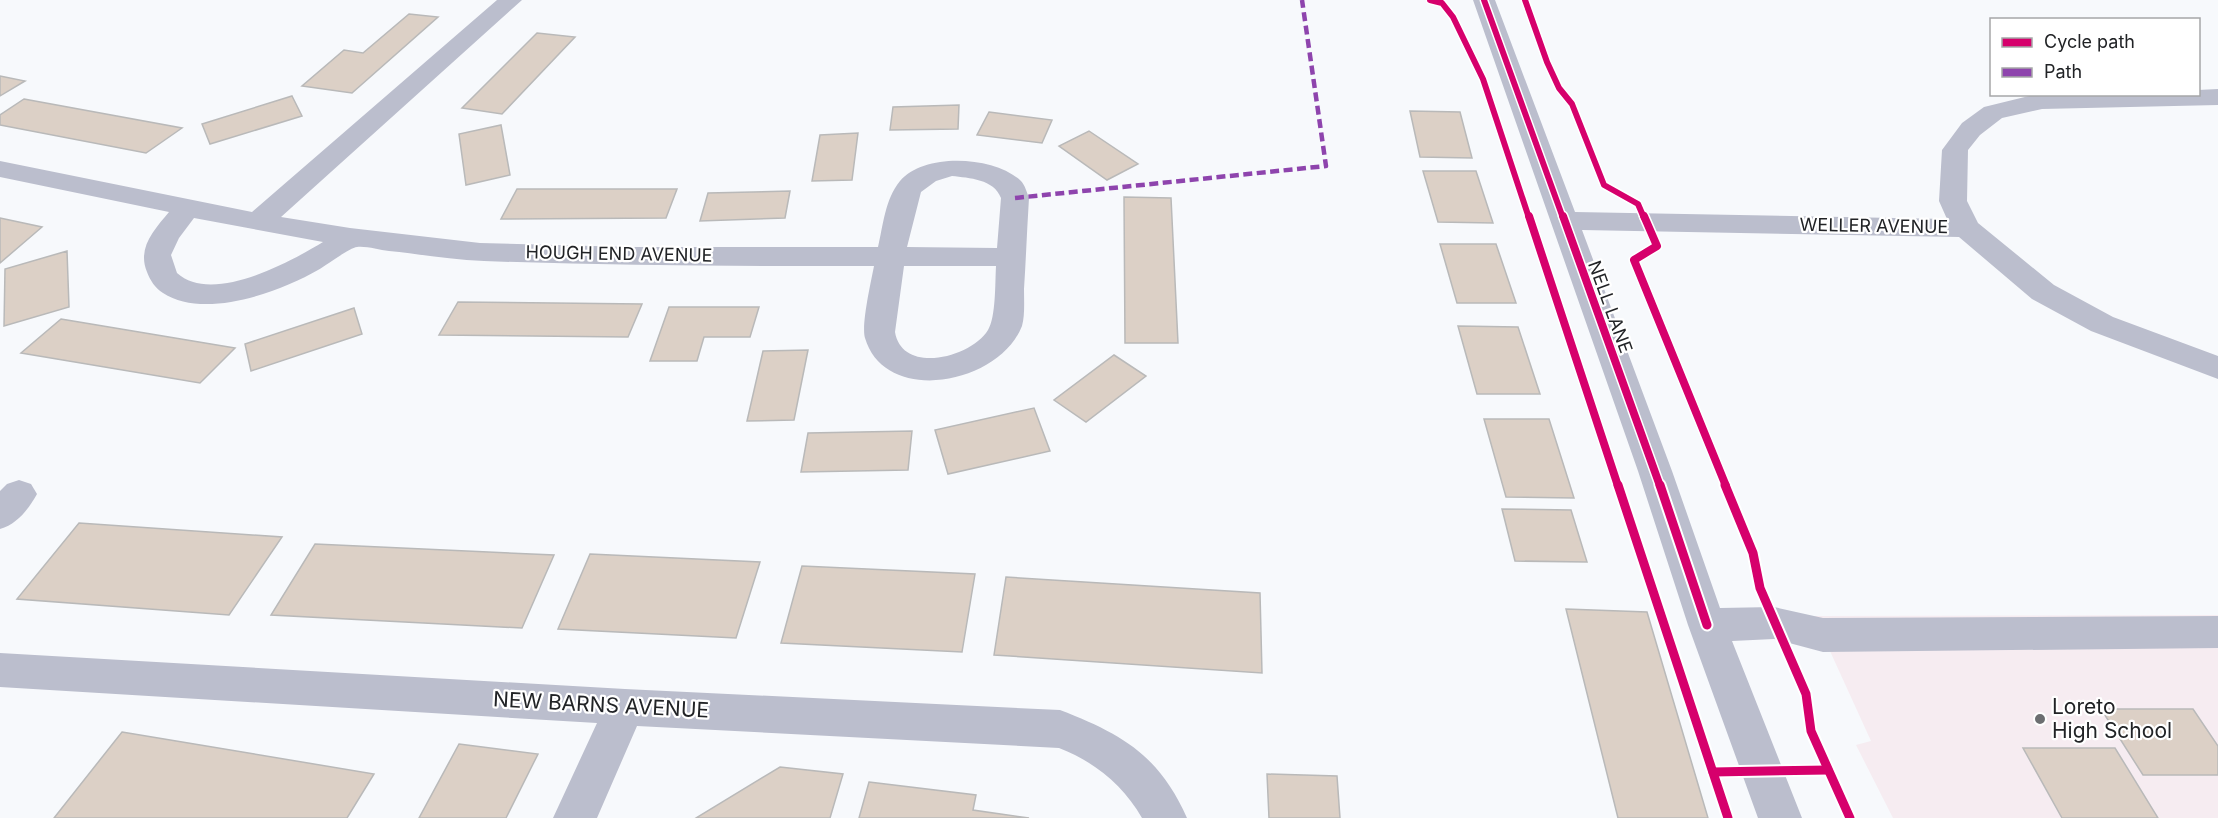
<svg xmlns="http://www.w3.org/2000/svg" width="2218" height="818" viewBox="0 0 2218 818" font-family="Inter,sans-serif">
<style>
.education{fill:#f6ecf1}
.building{fill:#dcd0c6;stroke:#b9b9b9;stroke-width:1.5}
.lines{fill:none;stroke-linecap:round;stroke-linejoin:round}
.minor{fill:#bbbecd;fill-rule:evenodd}
.quiet{stroke:#8e44ad;stroke-width:4.5;stroke-dasharray:9 4.5;stroke-linecap:butt}
.cycleway-far2-casing{stroke:#fff;stroke-width:9}
.cycleway-far1-casing{stroke:#fff;stroke-width:11}
.cycleway-casing{stroke:#fff;stroke-width:13}
.cycleway-far2{stroke:#d6006c;stroke-width:6}
.cycleway-far1{stroke:#d6006c;stroke-width:8}
.cycleway{stroke:#d6006c;stroke-width:9}
.poi-dot{fill:#6c6e71;stroke:#fff;stroke-width:2}
.labels{text-anchor:middle;stroke-width:4.5;stroke-linejoin:round;paint-order:stroke}
.street-label{font-size:18px;fill:#212326;stroke:#fff}
.near-street-label{font-size:21px;fill:#212326;stroke:#fff}
.near-poi-label{font-size:21px;fill:#212326;stroke:#fff;text-anchor:start}
</style>
<rect width="100%" height="100%" fill="#f7f9fc"/>
<path class="education" d="M2218,615V818H1893L1856,745L1871,741L1814,616Z"/>
<g class="building">
<path d="M409,14L438,17L352,93L302,86L344,50L363,53Z"/>
<path d="M537,33L575,37L502,114L462,108Z"/>
<path d="M0,76L25,81L0,96Z"/>
<path d="M292,96L302,116L210,144L202,124Z"/>
<path d="M24,99L182,128L146,153L0,125V115Z"/>
<path d="M959,105L958,129L890,130L893,107Z"/>
<path d="M1410,111L1460,112L1472,158L1420,157Z"/>
<path d="M989,112L1052,120L1042,143L977,135Z"/>
<path d="M501,125L510,175L466,185L459,134Z"/>
<path d="M1089,131L1138,164L1107,180L1059,146Z"/>
<path d="M858,133L852,180L812,181L820,135Z"/>
<path d="M1423,171H1476L1493,223L1438,222Z"/>
<path d="M517,189H677L666,218L501,219Z"/>
<path d="M790,191L785,218L700,221L708,193Z"/>
<path d="M1124,197L1171,198L1178,343H1125Z"/>
<path d="M0,218L42,227L0,263Z"/>
<path d="M1440,244H1496L1516,303H1457Z"/>
<path d="M67,251L69,307L4,326L5,269Z"/>
<path d="M458,302L642,304L628,337L439,335Z"/>
<path d="M669,307H759L750,337H704L697,361H650Z"/>
<path d="M354,308L362,334L251,371L245,344Z"/>
<path d="M61,319L235,348L200,383L21,353Z"/>
<path d="M1458,326L1518,327L1540,394H1477Z"/>
<path d="M808,350L794,420L747,421L763,351Z"/>
<path d="M1114,355L1146,376L1086,422L1054,400Z"/>
<path d="M1034,408L1050,451L948,474L935,430Z"/>
<path d="M1484,419H1549L1574,498L1506,497Z"/>
<path d="M912,431L908,470L801,472L808,433Z"/>
<path d="M1502,509L1571,510L1587,562L1515,561Z"/>
<path d="M79,523L282,537L229,615L17,599Z"/>
<path d="M315,544L554,555L522,628L271,615Z"/>
<path d="M590,554L760,562L736,638L558,629Z"/>
<path d="M802,566L975,574L962,652L781,643Z"/>
<path d="M1006,577L1260,593L1262,673L994,655Z"/>
<path d="M1566,609L1647,612L1708,818H1618Z"/>
<path d="M2101,709H2193L2218,746V775H2143Z"/>
<path d="M122,732L374,774L347,818H54Z"/>
<path d="M459,744L538,754L506,818H419Z"/>
<path d="M2023,748H2115L2158,818H2062Z"/>
<path d="M780,767L843,774L830,818H696Z"/>
<path d="M1267,774L1337,776L1340,818H1269Z"/>
<path d="M869,782L976,795L973,810L1029,818H859Z"/>
</g>
<g class="lines">
<g class="minor">
<path d="M497,0H522L281,217L350,228L480,243L630,247H878C883,226 885,199 900,181C924,152 995,156 1021,181C1025,185 1027,193 1029,198C1027,228 1026,259 1024,289C1024,301 1025,316 1022,326C999,385 885,406 865,338C861,325 871,282 874,266C744,266 614,266 484,261C452,260 420,254 389,251C379,250 367,246 357,247C349,248 327,265 318,270C280,292 204,320 163,293C155,288 150,280 147,272C137,248 154,230 169,212L0,177V161L252,212ZM952,176C969,178 994,179 1001,198L997,248L907,247L921,192L936,181ZM194,218L323,242C290,262 212,305 177,273L171,255L179,238ZM904,266H996C995,283 996,317 988,330C971,358 902,375 895,332Z"/>
<path d="M1473,0H1495L1575,212L1947,219L1939,201L1942,150L1962,123L1984,107L2037,94H2198V90L2218,89V105L2042,109L2002,118L1980,135L1968,150L1967,201L1978,223L2054,285L2113,317L2218,356V379L2091,331L2032,299L1959,237L1582,230L1672,471L1720,608L1774,607L1823,618L2218,616V648L1823,652L1774,639L1732,641L1802,818H1758L1688,625L1638,471Z"/>
<path d="M19,480L31,484L37,494C28,510 17,524 0,529V491L7,484Z"/>
<path d="M0,653L625,689L1060,710C1122,734 1159,755 1187,818H1142C1123,785 1095,762 1059,748L637,726L597,818H553L597,723L0,687Z"/>
</g>
<path class="quiet" d="M1015,198L1326,166L1302,0"/>
<g class="cycleway-far2-casing">
<g id="cycleway-far2">
<path d="M1430,0L1442,3L1453,17L1483,79L1529,218"/>
<path d="M1484,0L1563,218"/>
<path d="M1525,0L1547,62L1559,88L1572,104L1604,185L1638,204L1644,218"/>
</g>
</g>
<g class="cycleway-far1-casing">
<g id="cycleway-far1">
<path d="M1529,216L1618,486"/>
<path d="M1563,216L1660,486"/>
<path d="M1644,216L1657,246L1634,260L1726,486"/>
</g>
</g>
<g class="cycleway-casing">
<g id="cycleway">
<path d="M1618,485L1728,818"/>
<path d="M1660,485L1707,625"/>
<path d="M1725,485L1753,553L1760,588L1806,694L1811,731L1850,818"/>
<path d="M1713,772L1828,770"/>
</g>
</g>
<use href="#cycleway-far2" class="cycleway-far2"/>
<use href="#cycleway-far1" class="cycleway-far1"/>
<use href="#cycleway" class="cycleway"/>
</g>
<circle class="poi-dot" cx="2040" cy="719" r="6"/>
<g class="labels">
<g class="street-label">
<text transform="translate(1874 226) rotate(1)" y="6">WELLER AVENUE</text>
<text transform="translate(619 254) rotate(1)" y="6">HOUGH END AVENUE</text>
<text transform="translate(1610 307) rotate(70)" y="6">NELL LANE</text>
</g>
<g class="near-street-label">
<text transform="translate(601 705) rotate(3)" y="7">NEW BARNS AVENUE</text>
</g>
<g class="near-poi-label">
<text x="2052" y="714">Loreto<tspan x="2052" dy="24">High School</tspan></text>
</g>
</g>
<rect x="1990" y="18" width="210" height="78" fill="#ffffff" stroke="#a6a7a8" stroke-width="1.5"/>
<rect x="2002" y="38" width="30" height="9" fill="#d6006c" stroke="#a6a7a8" stroke-width="1.5"/>
<text x="2044" y="48" font-size="18" fill="#212326">Cycle path</text>
<rect x="2002" y="68" width="30" height="9" fill="#8e44ad" stroke="#a6a7a8" stroke-width="1.5"/>
<text x="2044" y="78" font-size="18" fill="#212326">Path</text>
</svg>
